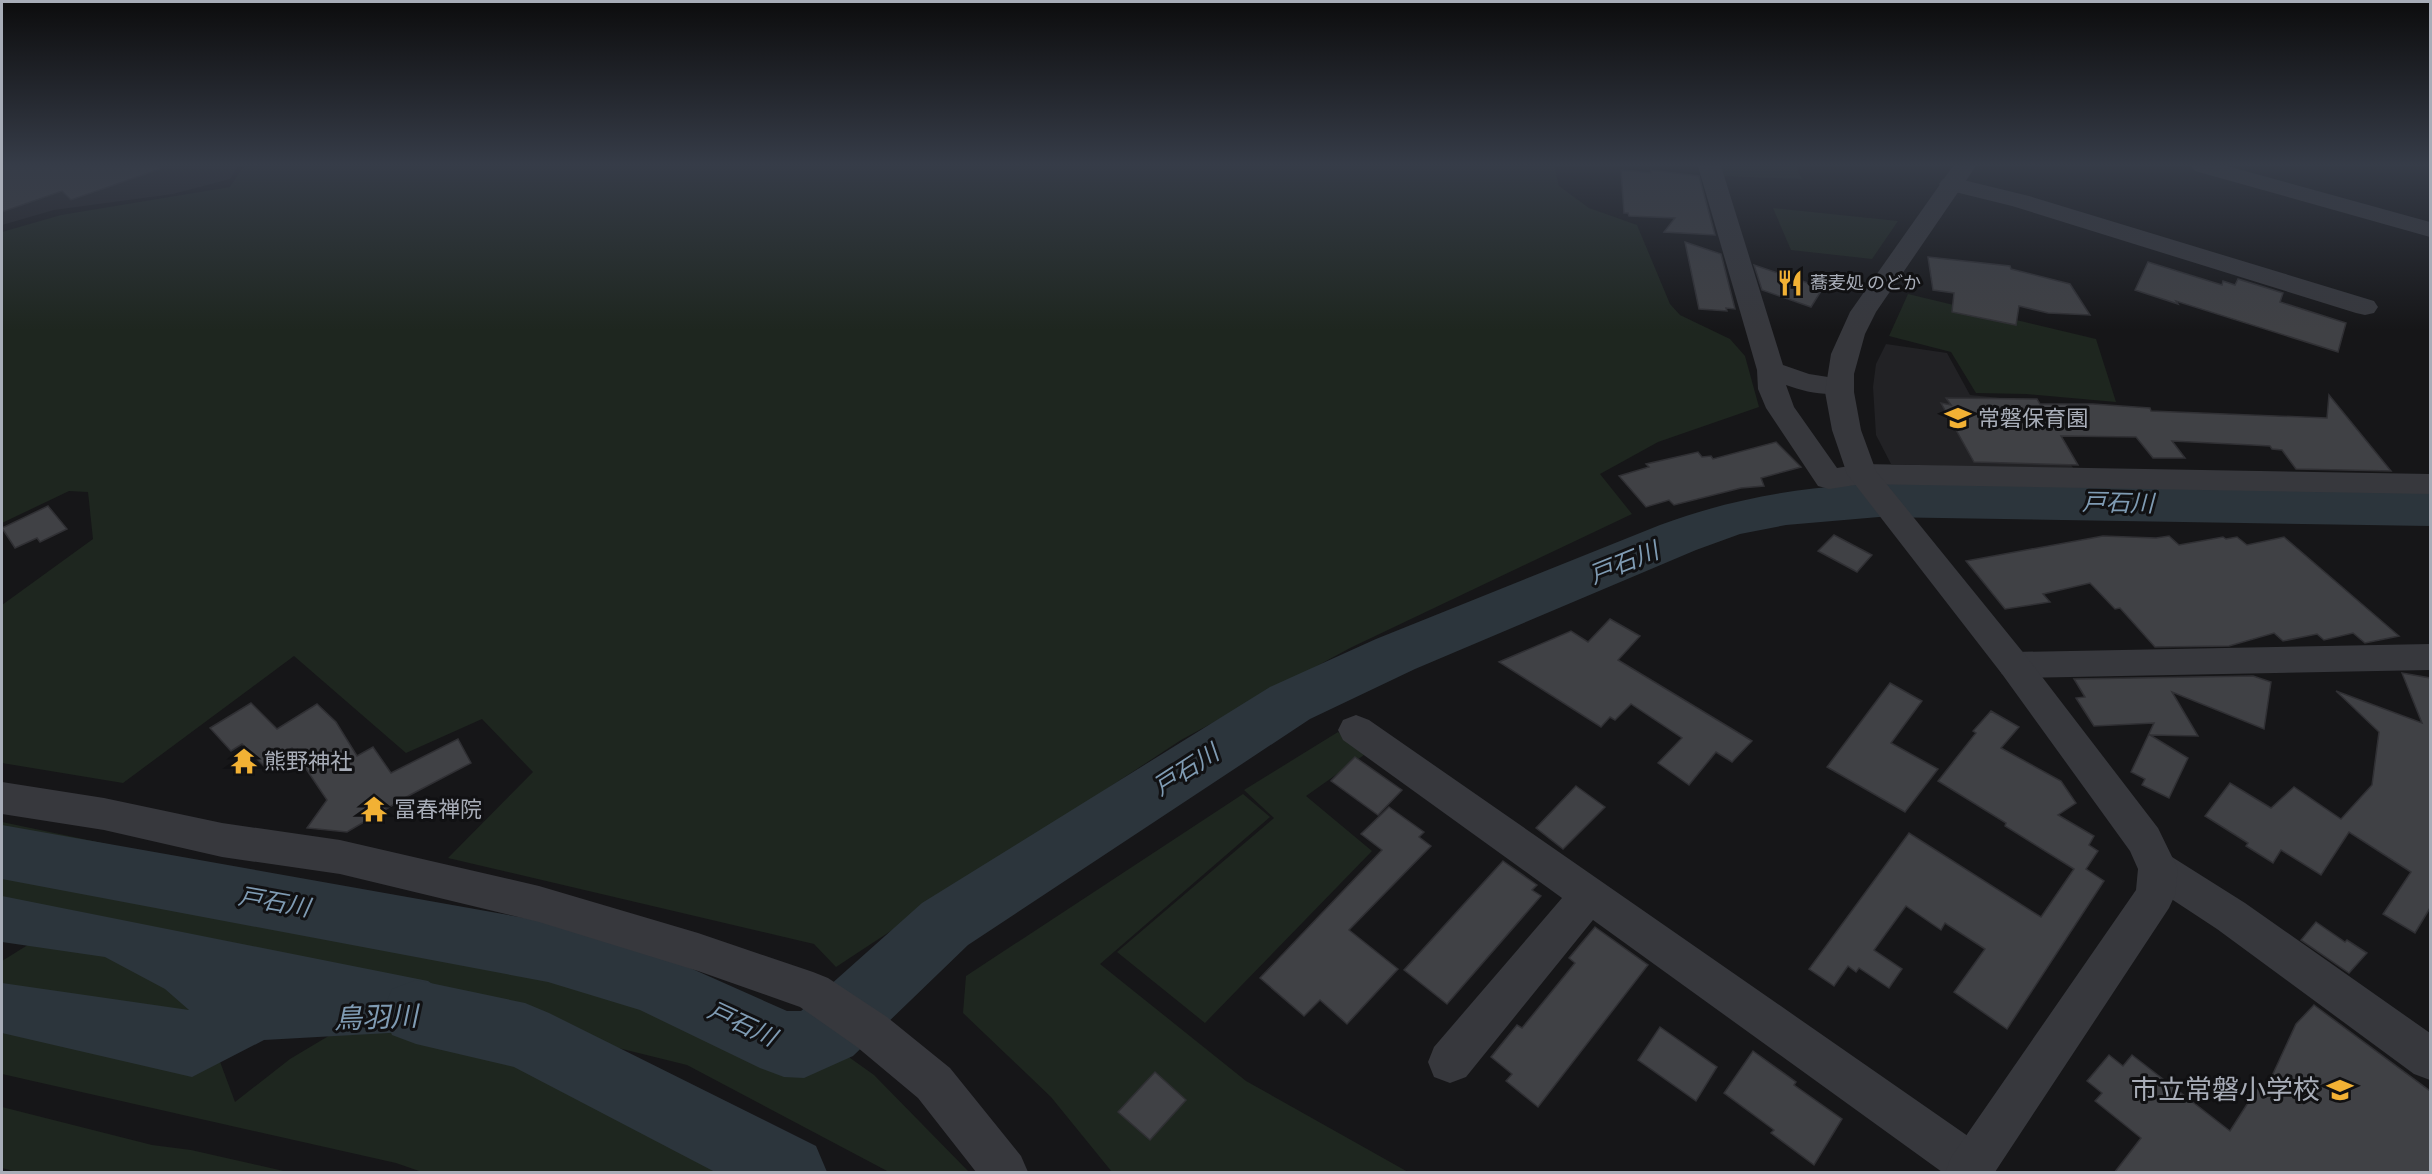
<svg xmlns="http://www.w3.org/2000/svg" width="2432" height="1174" viewBox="0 0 2432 1174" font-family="'Alegreya Sans','Noto Sans JP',sans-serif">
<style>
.built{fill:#222225}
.green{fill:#1e261f}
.water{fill:#2c353c}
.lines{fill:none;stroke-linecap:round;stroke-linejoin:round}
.river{fill:#2c353c;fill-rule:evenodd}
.building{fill:#404145;stroke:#303034;stroke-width:1.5}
.minor{fill:#37383d;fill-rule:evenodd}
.tertiary{fill:#37383d;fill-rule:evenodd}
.labels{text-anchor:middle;stroke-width:6;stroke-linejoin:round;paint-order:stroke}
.far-poi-label{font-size:18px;fill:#a8adb8;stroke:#111113;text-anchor:start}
.poi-label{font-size:22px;fill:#a8adb8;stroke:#111113;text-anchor:start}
.water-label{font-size:24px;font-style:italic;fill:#7f9bb3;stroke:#111113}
.near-poi-label{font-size:27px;fill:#a8adb8;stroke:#111113;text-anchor:end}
.near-water-label{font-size:28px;font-style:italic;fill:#7f9bb3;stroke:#111113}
</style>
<rect width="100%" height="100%" fill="#161618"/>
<g class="built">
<path d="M2,166H238L230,179L173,194L54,210L2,225Z"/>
<path d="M1886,344L1947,353L1970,395L2031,401L2075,471L1891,464L1876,435L1873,387L1876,364Z"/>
</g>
<g class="green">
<path d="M244,166H1554L1559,186L1589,208L1637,225L1670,304L1680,315L1730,339L1745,356L1759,407L1658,442L1600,474L1632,514L1350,648L1181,740L836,967L814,944L448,858L533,772L482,719L406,753L294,656L123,783L2,763V605L93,539L88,492L69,491L2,523V232L61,215L230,187Z"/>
<path d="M1716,166H1796L1802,179L1720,176Z"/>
<path d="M1773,208L1898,221L1872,259L1791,250Z"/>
<path d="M1908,294L2096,339L2116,402L2026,394L1976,393L1951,352L1889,336Z"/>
<path d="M1338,732L1364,755L1306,796L1372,851L1205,1023L1117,952L1274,818L1244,790Z"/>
<path d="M1243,794L1270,817L1100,964L1246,1081L1408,1172H1112L1051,1097L963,1013L966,976Z"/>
<path d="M2,822L498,926L680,979L794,1018L874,1075L969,1172H889L687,1065L233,953L2,901Z"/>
<path d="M39,938L136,951L190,981L235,1102L290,1059L357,1019L462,1045L542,1072L628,1123L721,1172H422L396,1163L2,1074V961Z"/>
<path d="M2,1107L152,1145L191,1150L288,1172H17L2,1168Z"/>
</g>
<path class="water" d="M2,896L428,981L496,1027L264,1040L192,1077L2,1033V983L189,1010L165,989L105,957L2,942Z"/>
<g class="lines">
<g class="river">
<path d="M1926,482L2430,492V526L1879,517L1786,525L1740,534L1696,550L1415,669L1310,719L968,945L853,1056L804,1078L784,1077L760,1068L640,1010L548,982L2,879V825L548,922L652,951L787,1011H801L922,903L1270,687L1376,639L1660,525C1753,491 1828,484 1926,482Z"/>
<path d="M416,980L525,1003L549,1013L816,1146L827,1172H715L514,1067L416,1044L392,1035L382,1012L392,989Z"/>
</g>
</g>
<g class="building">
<path d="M2,166H159L160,169L71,200L62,191L2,212Z"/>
<path d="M1621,170L1651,173V170L1699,176L1715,235L1664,232L1675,218L1629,216L1628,213H1624Z"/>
<path d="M1685,242L1721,254L1735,309L1726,308L1727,311L1699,309Z"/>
<path d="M1928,257L2010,266L2011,269L2070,284L2090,315L2048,313L2019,306L2016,325L1952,312L1954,293L1933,290Z"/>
<path d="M2148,262L2222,285L2223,281L2235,285L2238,279L2283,293L2280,302L2346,323L2338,352L2176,301L2178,304L2135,290Z"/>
<path d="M1754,265L1823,288L1811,307L1762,290Z"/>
<path d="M2329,395L2391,471L2296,469L2282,450L2272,449L2270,446L2252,445L2172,441L2185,458H2153L2136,437L2061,436L2078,465L1974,462L1941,403L1951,405L1946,398L2037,399L2040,404H2093L2150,408L2151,411L2327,418Z"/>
<path d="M1776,442L1801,467L1761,478L1764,486L1741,488L1674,505L1669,500L1646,507L1619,476L1649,467L1646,464L1698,452L1702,457L1711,456L1713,459Z"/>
<path d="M48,506L67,529L40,542L37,538L15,548L2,528Z"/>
<path d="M1834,535L1872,555L1857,572L1818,551Z"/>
<path d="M2103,536L2156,538L2169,536L2179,545L2223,537L2226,539L2237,537L2247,545L2284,537L2399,636L2365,643L2353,633L2324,640L2317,634L2283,641L2274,633L2229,646L2155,647L2120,608L2115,609L2090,583L2043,594L2050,602L2005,609L1966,561Z"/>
<path d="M1610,619L1640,636L1618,660L1752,741L1732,762L1716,752L1689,785L1658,763L1682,738L1631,704L1615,720L1610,717L1601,727L1499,662L1571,631L1588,642Z"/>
<path d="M2402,673L2430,678V908L2415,933L2383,914L2411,872L2349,832L2321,875L2281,850L2273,863L2246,846L2248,843L2205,816L2230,783L2271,808L2294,787L2341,819L2372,785L2379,732L2336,691L2422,723Z"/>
<path d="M2253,676L2271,682L2264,729L2172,692L2198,736L2150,735L2188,758L2169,798L2142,785L2145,779L2131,772L2154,723L2094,726L2076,698L2085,697L2074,679Z"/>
<path d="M1890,683L1922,701L1891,743L1938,769L1905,812L1827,767Z"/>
<path d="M251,703L277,729L317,704L336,722L357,756L373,747L391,773L458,739L471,763L410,795L347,832L307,828L327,800L292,748L264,766L242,744L231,751L210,728Z"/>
<path d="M1991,711L2019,727L2001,748L2061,781L2076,803L2058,815L2094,836L2089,845L2098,851L2086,869L2104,881L2007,1029L1954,992L1985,949L1945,923L1941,930L1906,906L1874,950L1902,969L1889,988L1859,968L1856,972L1848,966L1834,986L1809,969L1909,833L2041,917L2074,869L2005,826L2006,823L1938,781L1976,733L1973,731Z"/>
<path d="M1355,757L1402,790L1378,815L1331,781Z"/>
<path d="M1576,786L1605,807L1563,849L1536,828Z"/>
<path d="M1389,807L1424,832L1419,837L1431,846L1349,930L1398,969L1347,1024L1320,1000L1304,1016L1260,978L1382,850L1361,834Z"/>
<path d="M1503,861L1537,885L1532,890L1541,896L1447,1004L1404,970Z"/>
<path d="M2316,922L2345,942L2347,940L2367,953L2349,973L2301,940Z"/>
<path d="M1595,927L1648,965L1538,1107L1506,1081L1512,1074L1491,1057L1517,1025L1522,1028L1575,963L1569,958Z"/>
<path d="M2314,1005L2430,1091V1173H2114L2141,1138L2095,1101L2102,1093L2087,1081L2109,1055L2123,1066L2132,1055L2230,1131L2258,1087L2265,1091L2296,1024Z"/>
<path d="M1660,1027L1717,1067L1696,1101L1638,1060Z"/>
<path d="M1753,1051L1796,1082L1794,1085L1842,1119L1814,1165L1771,1133L1774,1130L1724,1093Z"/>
<path d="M1155,1072L1186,1100L1150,1140L1118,1112Z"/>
</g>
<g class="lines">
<g class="minor">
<path d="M1698,166H1721L1783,365L1809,374L1847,380L1851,386L1847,392C1828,397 1805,392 1786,385L1794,407L1837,468L1862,464L2430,474V494L1862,484L1829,489L1818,486L1766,408L1758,389L1757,370Z"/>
<path d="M2191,166H2227L2430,222V237L2195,171Z"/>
<path d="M1951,177L2029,196L2374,301L2378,307L2374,313L2365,315L2356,313L2012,206L1943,189L1939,184L1943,179Z"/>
<path d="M2430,644V670L2014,678L2002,674L1997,665L2002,656L2014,652Z"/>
<path d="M1356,715L1369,720L1988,1150L1995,1166L1992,1172H1942L1593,920L1466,1077L1450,1083L1434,1077L1428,1062L1434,1047L1562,898L1343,740L1338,730L1343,720Z"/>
<path d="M2,782L104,798L222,823L340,840L539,886L698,933L813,972L828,978L887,1017L950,1068L1021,1156L1028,1172H976L918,1098L857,1047L800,1007L698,971L539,922L340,874L222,857L104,830L2,814Z"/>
<path d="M2158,852L2172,857L2245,903L2430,1033V1080L2414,1074L2217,929L2144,881L2138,869L2144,857Z"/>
</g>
<path class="tertiary" d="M1953,166H1976L1876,312L1865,334L1854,374V392L1861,430L1876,471L2026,656L2158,828L2178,869L2175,895L2169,908L1995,1172H1945L1952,1156L2136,890L2138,869L2130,851L2002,674L1847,474L1832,430L1825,392L1831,354L1850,312Z"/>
</g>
<linearGradient id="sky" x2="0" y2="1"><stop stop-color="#0c0c0d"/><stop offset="0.5" stop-color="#363c48"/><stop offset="1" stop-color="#363c48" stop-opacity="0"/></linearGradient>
<rect width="2432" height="330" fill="url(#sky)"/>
<defs>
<g id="restaurant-bare" transform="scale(2.07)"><path d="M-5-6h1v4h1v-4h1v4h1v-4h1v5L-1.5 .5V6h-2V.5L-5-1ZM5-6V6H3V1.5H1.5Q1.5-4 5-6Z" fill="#f2b134" stroke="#111113" stroke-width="2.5" paint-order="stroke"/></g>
<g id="school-bare" transform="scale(2.07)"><path d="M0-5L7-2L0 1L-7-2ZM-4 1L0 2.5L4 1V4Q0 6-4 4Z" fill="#f2b134" stroke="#111113" stroke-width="2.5" paint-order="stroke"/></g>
<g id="temple-bare" transform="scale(2.07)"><path d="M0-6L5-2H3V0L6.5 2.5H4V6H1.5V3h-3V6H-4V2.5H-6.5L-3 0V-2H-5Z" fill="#f2b134" stroke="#111113" stroke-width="2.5" paint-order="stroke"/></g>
</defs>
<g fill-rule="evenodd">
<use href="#restaurant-bare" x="1790" y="283"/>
<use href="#school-bare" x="1958" y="418"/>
<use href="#temple-bare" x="244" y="761"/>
<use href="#temple-bare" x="374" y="809"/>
<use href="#school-bare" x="2340" y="1090"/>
</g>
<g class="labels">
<g class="far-poi-label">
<text x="1810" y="289">蕎麦処 のどか</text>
</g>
<g class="poi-label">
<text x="1978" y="426">常磐保育園</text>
<text x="264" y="769">熊野神社</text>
<text x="394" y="817">冨春禅院</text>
</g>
<g class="water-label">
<text transform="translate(2118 503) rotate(1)" y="8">戸石川</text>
<text transform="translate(1624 563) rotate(-22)" y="8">戸石川</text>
<text transform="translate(1186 770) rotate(-33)" y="8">戸石川</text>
<text transform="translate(274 902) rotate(10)" y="8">戸石川</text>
<text transform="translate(742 1024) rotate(25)" y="8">戸石川</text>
</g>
<g class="near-poi-label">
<text x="2320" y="1099">市立常磐小学校</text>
</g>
<g class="near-water-label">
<text transform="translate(376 1017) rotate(-2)" y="10">鳥羽川</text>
</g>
</g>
<rect width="2432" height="1174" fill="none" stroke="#a8adb8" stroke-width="6"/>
</svg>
